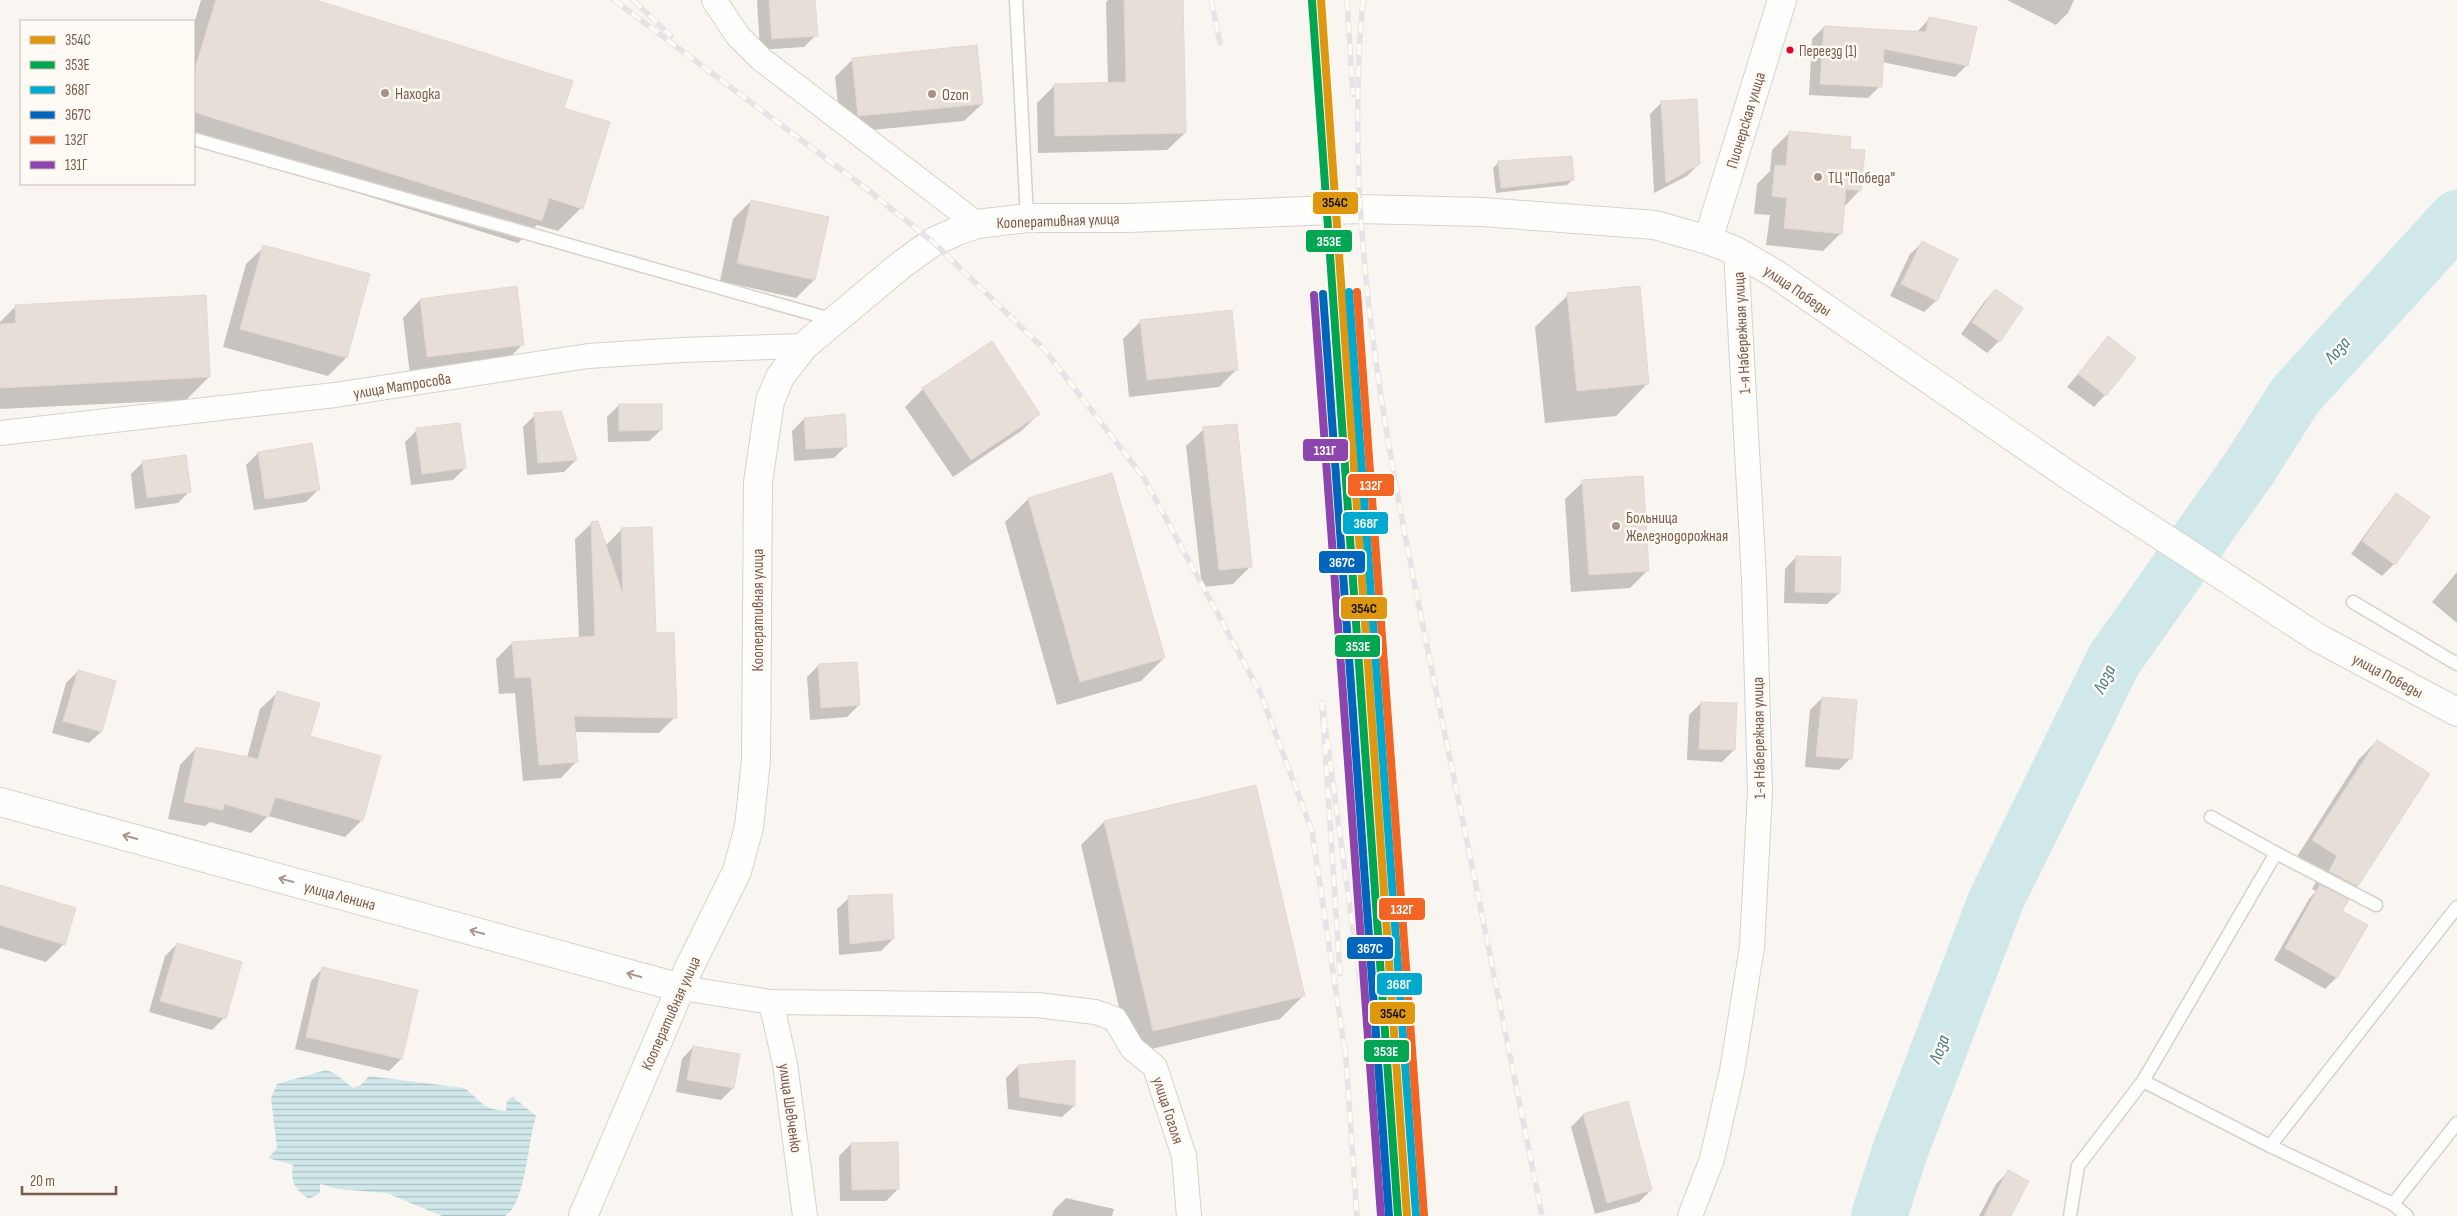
<svg xmlns="http://www.w3.org/2000/svg" width="2457" height="1216" viewBox="0 0 2457 1216" font-family="'Sofia Sans Condensed',sans-serif">
<style>
.water{fill:url(#water-rules)}
.shadow{fill:#0003}
.lines{fill:none;stroke-linecap:round;stroke-linejoin:round}
.river{stroke:#d0e8ea;stroke-width:56}
.building{fill:#e6ded7;stroke:#e2d8d2}
.lane-casing{stroke:#d7d1cb;stroke-width:15}
.street-casing{stroke:#d7d1cb;stroke-width:26}
.secondary-casing{stroke:#d9d2cb;stroke-width:30}
.lane{stroke:#fefefd;stroke-width:12}
.street{stroke:#fefefd;stroke-width:24}
.secondary{stroke:#fefefd;stroke-width:28}
.rail-casing{stroke:#e6e3e7;stroke-width:5.5}
.rail{stroke:#fffaf3;stroke-width:4;stroke-dasharray:11;stroke-linecap:butt}
.rail-1-casing{stroke:#fffaf3;stroke-width:11}
.rail-2-casing{stroke:#fffaf3;stroke-width:11}
.rail-3-casing{stroke:#fffaf3;stroke-width:11}
.rail-4-casing{stroke:#fffaf3;stroke-width:11}
.rail-5-casing{stroke:#fffaf3;stroke-width:11}
.rail-6-casing{stroke:#fffaf3;stroke-width:11}
.rail-1{stroke:#de970f;stroke-width:8}
.rail-2{stroke:#00a651;stroke-width:8}
.rail-3{stroke:#00a9ce;stroke-width:8}
.rail-4{stroke:#0065bd;stroke-width:8}
.rail-5{stroke:#f26522;stroke-width:8}
.rail-6{stroke:#8e44ad;stroke-width:8}
.oneway{stroke:#a8958b}
.bus-dot{fill:#e4002b;stroke:#fffaf3;stroke-width:2}
.poi-dot{fill:#a69286;stroke:#fffaf3;stroke-width:2}
.labels{text-anchor:middle;stroke-width:5;stroke-linejoin:round;paint-order:stroke}
.bus-label{font-size:15px;fill:#7a5c4d;stroke:#fffaf3;text-anchor:start}
.poi-label{font-size:16px;fill:#7a5c4d;stroke:#fffaf3;text-anchor:start}
.street-label{font-size:16px;fill:#7a5c4d;stroke:#fffaf3}
.water-label{font-size:18px;font-style:italic;fill:#437c86;stroke:#fffaf3}
.line-badge{stroke:#fffaf3;stroke-width:2}
.badge-label{font-size:14px;text-anchor:middle;font-weight:bold;fill:#fff}
.pale-badge-label{font-size:14px;text-anchor:middle;font-weight:bold;fill:#111}
</style>
<defs>
<pattern id="water-rules" width="6" height="5" patternUnits="userSpaceOnUse" patternTransform="scale(1.25)"><rect width="6" height="5" fill="#d0e8ea"/><path d="M0 2.5h6" fill="none" stroke="#aebfc0"/></pattern>
</defs>
<rect width="100%" height="100%" fill="#f9f5f0"/>
<path class="water" d="M326,1070L334,1073L353,1088L361,1085L369,1076L464,1088C484,1102 480,1109 506,1111L507,1101L513,1097L536,1116C528,1139 526,1204 505,1216H442L387,1193L339,1189L320,1184V1193L309,1199C295,1189 290,1183 293,1165L268,1158L277,1148L271,1098L277,1084Z"/>
<g class="shadow">
<path d="M201,0H312L563,109L581,208L558,231L537,225L518,243L194,142V24Z"/>
<path d="M757,0H814L816,35L804,47L760,50Z"/>
<path d="M1108,0H1182L1185,133L1167,150L1038,153L1037,103L1055,85L1108,84L1106,2Z"/>
<path d="M2007,0H2074L2068,13L2056,25Z"/>
<path d="M1930,18L1967,65L1955,77L1882,62L1880,86L1868,98L1809,95L1812,39L1824,27L1917,32Z"/>
<path d="M853,59L982,104L964,121L841,133L835,77Z"/>
<path d="M1662,102L1699,164L1687,176L1654,193L1650,114Z"/>
<path d="M1790,132L1848,150L1860,190L1844,207L1841,233L1823,251L1766,245L1770,215L1754,214L1757,184L1770,171L1772,150Z"/>
<path d="M1499,162L1573,179L1567,185L1496,193L1493,168Z"/>
<path d="M751,201L828,218L814,280L796,298L720,281L733,219Z"/>
<path d="M1922,243L1956,259L1936,301L1924,312L1890,296L1910,254Z"/>
<path d="M264,247L346,358L328,376L223,347L246,264Z"/>
<path d="M1995,290L1999,341L1987,353L1961,334L1984,302Z"/>
<path d="M1568,295L1648,383L1616,416L1545,423L1535,327Z"/>
<path d="M420,300L523,344L505,362L410,374L403,318Z"/>
<path d="M15,307L209,377L186,400L0,409V322Z"/>
<path d="M1141,321L1237,369L1219,387L1129,397L1123,339Z"/>
<path d="M2108,338L2105,395L2094,407L2067,387Z"/>
<path d="M923,389L1039,414L1021,431L953,477L905,407Z"/>
<path d="M619,405L661,430L649,441L608,442L607,417Z"/>
<path d="M535,415L576,460L564,472L527,475L523,427Z"/>
<path d="M804,419L846,446L834,458L794,461L792,431Z"/>
<path d="M1204,429L1251,566L1233,584L1202,587L1186,446Z"/>
<path d="M417,430L465,468L453,480L411,485L405,442Z"/>
<path d="M258,453L318,490L306,502L254,510L246,465Z"/>
<path d="M143,462L190,491L178,503L135,509L131,474Z"/>
<path d="M1583,482L1648,570L1630,588L1571,592L1565,499Z"/>
<path d="M2396,495L2394,564L2382,576L2351,554L2385,507Z"/>
<path d="M1028,499L1164,658L1141,681L1057,705L1005,522Z"/>
<path d="M592,523L605,546L622,529L655,634L675,717L659,733L574,732L577,761L561,778L523,781L515,693L499,694L496,659L512,643L579,638L575,539Z"/>
<path d="M1796,557L1839,593L1827,604L1784,603L1785,569Z"/>
<path d="M2457,572V623L2432,602Z"/>
<path d="M819,665L859,705L847,717L810,720L807,677Z"/>
<path d="M78,671L101,732L89,743L52,733L66,683Z"/>
<path d="M277,693L309,737L362,820L345,837L268,816L251,833L210,822L205,826L168,819L180,765L196,748L247,758L260,709Z"/>
<path d="M1822,698L1851,758L1839,770L1805,767L1810,710Z"/>
<path d="M1701,703L1734,750L1722,762L1687,760L1689,715Z"/>
<path d="M2377,741L2428,774L2357,886L2344,899L2341,911L2336,978L2325,989L2274,960L2309,899L2316,891L2312,889L2320,874L2296,858L2359,759Z"/>
<path d="M1104,822L1303,996L1280,1019L1130,1054L1081,845Z"/>
<path d="M0,886L64,944L46,962L0,948Z"/>
<path d="M849,898L893,939L881,951L839,955L837,909Z"/>
<path d="M177,944L224,1018L212,1030L149,1012L165,956Z"/>
<path d="M322,969L417,991L401,1059L389,1071L295,1049L311,981Z"/>
<path d="M693,1047L733,1088L721,1100L676,1092L682,1059Z"/>
<path d="M1018,1066L1074,1106L1062,1117L1008,1109L1006,1078Z"/>
<path d="M1583,1115L1651,1190L1639,1202L1595,1214L1571,1127Z"/>
<path d="M851,1144L898,1189L886,1201H840L839,1156Z"/>
<path d="M2008,1172L2009,1216H1979L1996,1184Z"/>
<path d="M1066,1198L1114,1209L1112,1216H1052L1054,1210Z"/>
</g>
<g class="lines">
<path class="river" d="M1879,1216L1900,1151L1996,900L2114,660L2250,467L2295,396L2457,218"/>
</g>
<g class="building">
<path d="M216,0H316L573,81L564,108L610,122L583,209L549,198L542,221L194,112V72Z"/>
<path d="M769,0H815L818,36L772,39Z"/>
<path d="M1124,0H1183L1186,133L1055,136L1054,84L1126,82Z"/>
<path d="M1929,17L1977,27L1968,66L1884,49L1882,87L1820,84L1824,26L1926,32Z"/>
<path d="M977,45L983,104L858,116L852,58Z"/>
<path d="M1697,99L1700,164L1666,183L1661,101Z"/>
<path d="M1789,131L1851,137L1850,149L1865,150L1861,191L1846,189L1842,234L1784,228L1787,198L1772,196L1775,165L1786,166Z"/>
<path d="M1572,156L1574,180L1501,188L1498,161Z"/>
<path d="M751,200L829,217L815,280L737,263Z"/>
<path d="M1922,241L1958,259L1937,301L1901,284Z"/>
<path d="M263,245L370,274L347,358L240,329Z"/>
<path d="M517,286L524,345L427,357L420,299Z"/>
<path d="M1640,286L1649,384L1577,391L1567,293Z"/>
<path d="M1995,289L2023,308L2000,342L1972,322Z"/>
<path d="M206,295L210,377L0,388V324L16,323L15,305Z"/>
<path d="M1232,310L1238,370L1147,380L1140,320Z"/>
<path d="M2108,336L2136,358L2106,396L2078,374Z"/>
<path d="M992,341L1040,414L971,460L922,388Z"/>
<path d="M619,404H662V430L619,431Z"/>
<path d="M561,411L577,460L538,463L534,413Z"/>
<path d="M845,414L847,447L806,449L804,418Z"/>
<path d="M460,423L466,468L422,474L416,428Z"/>
<path d="M1237,424L1252,567L1219,570L1203,427Z"/>
<path d="M312,443L320,490L265,499L258,452Z"/>
<path d="M186,455L191,492L147,498L142,461Z"/>
<path d="M1112,473L1165,658L1080,682L1028,498Z"/>
<path d="M1643,476L1649,571L1589,575L1582,480Z"/>
<path d="M2396,493L2430,517L2395,565L2362,541Z"/>
<path d="M598,521L623,595L621,528L652,527L656,633L674,632L677,718L574,716L578,762L539,765L531,677L515,678L512,642L595,636L591,522Z"/>
<path d="M1796,556L1841,557L1840,593L1795,592Z"/>
<path d="M857,662L860,705L821,708L818,664Z"/>
<path d="M78,670L116,681L102,732L63,721Z"/>
<path d="M277,691L320,703L310,736L381,756L363,821L275,797L269,817L224,804L223,810L184,802L196,747L258,759Z"/>
<path d="M1822,697L1857,700L1852,759L1816,756Z"/>
<path d="M1701,702L1737,703L1735,750L1699,749Z"/>
<path d="M2377,740L2430,774L2358,886L2329,871L2337,856L2312,840Z"/>
<path d="M1256,785L1305,996L1153,1031L1104,821Z"/>
<path d="M0,885L76,908L65,945L0,925Z"/>
<path d="M2320,885L2349,900L2342,911L2368,925L2337,978L2285,948Z"/>
<path d="M892,894L894,939L850,944L848,896Z"/>
<path d="M177,943L242,962L226,1019L160,1001Z"/>
<path d="M322,967L418,990L402,1059L306,1037Z"/>
<path d="M693,1046L740,1054L734,1088L687,1080Z"/>
<path d="M1075,1060V1106L1020,1097L1018,1065Z"/>
<path d="M1628,1101L1652,1190L1607,1203L1583,1114Z"/>
<path d="M898,1142L899,1189L852,1190L851,1143Z"/>
<path d="M2008,1170L2029,1181L2011,1216H1984Z"/>
</g>
<g class="lines">
<g class="lane-casing">
<g id="lane">
<path d="M1016,0L1027,218"/>
<path d="M194,139L834,320"/>
<path d="M2353,602L2457,664"/>
<path d="M2276,853L2376,905"/>
<path d="M2143,1081L2270,1146L2457,907"/>
<path d="M2270,1146L2393,1204L2407,1216"/>
<path d="M2393,1204L2457,1123"/>
<path d="M2070,1216L2078,1166L2143,1081L2276,853L2211,817"/>
</g>
</g>
<g class="street-casing">
<g id="street">
<path d="M714,0L738,36L761,59L977,224"/>
<path d="M0,433L335,395L588,356L681,350L804,346"/>
<path d="M681,988L771,1002L1037,1005L1095,1012L1115,1019L1132,1048L1155,1067L1184,1156L1189,1216"/>
<path d="M771,1002L785,1064L805,1216"/>
<path d="M1690,1216L1712,1159L1732,1071L1752,947L1760,791L1754,579L1736,251"/>
</g>
</g>
<g class="secondary-casing">
<g id="secondary">
<path d="M1708,240L1782,0"/>
<path d="M0,802L681,988"/>
<path d="M583,1216L689,968L737,871L749,827L756,760L758,482L770,401L780,377L804,346L901,265L933,242L955,232L977,224L1027,218H1128L1359,209L1483,212L1655,225L1708,240L1736,251L1777,275L2071,477L2318,638L2457,712"/>
</g>
</g>
<use href="#lane" class="lane"/>
<use href="#street" class="street"/>
<use href="#secondary" class="secondary"/>
<g class="rail-casing">
<g id="rail">
<path d="M614,0L864,187L933,242L1044,349L1144,478L1260,692L1312,831L1345,1052"/>
<path d="M633,0L671,36"/>
<path d="M1211,0L1220,43"/>
<path d="M1347,0L1353,95"/>
<path d="M1363,0C1341,231 1389,456 1434,681C1471,859 1507,1038 1542,1216"/>
<path d="M1347,378L1350,758"/>
<path d="M1340,974L1322,703L1370,1054"/>
<path d="M1345,1046L1357,1216"/>
</g>
</g>
<use href="#rail" class="rail"/>
<g class="rail-1-casing">
<path id="rail-1" d="M1321,0L1407,1216"/>
</g>
<g class="rail-2-casing">
<path id="rail-2" d="M1312,1L1398,1216"/>
</g>
<g class="rail-3-casing">
<path id="rail-3" d="M1349,292L1416,1215"/>
</g>
<g class="rail-4-casing">
<path id="rail-4" d="M1323,294L1389,1216"/>
</g>
<g class="rail-5-casing">
<path id="rail-5" d="M1357,292L1424,1215"/>
</g>
<g class="rail-6-casing">
<path id="rail-6" d="M1314,295L1381,1216"/>
</g>
<use href="#rail-1" class="rail-1"/>
<use href="#rail-2" class="rail-2"/>
<use href="#rail-3" class="rail-3"/>
<use href="#rail-4" class="rail-4"/>
<use href="#rail-5" class="rail-5"/>
<use href="#rail-6" class="rail-6"/>
</g>
<defs><path id="oneway-shaft" d="M-6 0H5M1.5-3L5.5 0L1.5 3" fill="none" stroke-width="1.6" stroke-linecap="round" stroke-linejoin="round" transform="scale(1.25)"/></defs>
<g class="oneway">
<use href="#oneway-shaft" transform="translate(130 837) rotate(-165)"/>
<use href="#oneway-shaft" transform="translate(286 880) rotate(-165)"/>
<use href="#oneway-shaft" transform="translate(477 932) rotate(-165)"/>
<use href="#oneway-shaft" transform="translate(634 975) rotate(-165)"/>
</g>
<circle class="bus-dot" cx="1790" cy="50" r="4.5"/>
<g class="poi-dot">
<circle cx="385" cy="93" r="5"/>
<circle cx="932" cy="94" r="5"/>
<circle cx="1818" cy="177" r="5"/>
<circle cx="1616" cy="526" r="5"/>
</g>
<g class="labels">
<g class="bus-label">
<text x="1799" y="56">Переезд (1)</text>
</g>
<g class="poi-label">
<text x="395" y="99">Находка</text>
<text x="942" y="100">Ozon</text>
<text x="1828" y="183">ТЦ "Победа"</text>
<text x="1626" y="523">Больница<tspan x="1626" dy="18">Железнодорожная</tspan></text>
</g>
<g class="street-label">
<text transform="translate(1745 120) rotate(-73)" y="6">Пионерская улица</text>
<text transform="translate(1058 220) rotate(-2)" y="6">Кооперативная улица</text>
<text transform="translate(1798 290) rotate(34)" y="6">улица Победы</text>
<text transform="translate(1741 333) rotate(-93)" y="6">1-я Набережная улица</text>
<text transform="translate(402 385) rotate(-9)" y="6">улица Матросова</text>
<text transform="translate(757 610) rotate(-90)" y="6">Кооперативная улица</text>
<text transform="translate(2388 675) rotate(28)" y="6">улица Победы</text>
<text transform="translate(1758 738) rotate(-91)" y="6">1-я Набережная улица</text>
<text transform="translate(340 895) rotate(15)" y="6">улица Ленина</text>
<text transform="translate(670 1013) rotate(-66)" y="6">Кооперативная улица</text>
<text transform="translate(791 1108) rotate(82)" y="6">улица Шевченко</text>
<text transform="translate(1169 1110) rotate(72)" y="6">улица Гоголя</text>
</g>
<g class="water-label">
<text transform="translate(2337 350) rotate(-48)" y="6">Лоза</text>
<text transform="translate(2104 679) rotate(-64)" y="6">Лоза</text>
<text transform="translate(1939 1049) rotate(-69)" y="6">Лоза</text>
</g>
</g>
<g class="line-badge">
<rect x="1312" y="191" width="47" height="24" rx="5" fill="#de970f"/>
<rect x="1305" y="229" width="48" height="24" rx="5" fill="#00a651"/>
<rect x="1302" y="438" width="47" height="24" rx="5" fill="#8e44ad"/>
<rect x="1347" y="473" width="48" height="24" rx="5" fill="#f26522"/>
<rect x="1342" y="511" width="47" height="24" rx="5" fill="#00a9ce"/>
<rect x="1318" y="550" width="48" height="24" rx="5" fill="#0065bd"/>
<rect x="1340" y="596" width="48" height="24" rx="5" fill="#de970f"/>
<rect x="1334" y="634" width="47" height="24" rx="5" fill="#00a651"/>
<rect x="1378" y="897" width="48" height="24" rx="5" fill="#f26522"/>
<rect x="1346" y="936" width="48" height="24" rx="5" fill="#0065bd"/>
<rect x="1376" y="972" width="47" height="24" rx="5" fill="#00a9ce"/>
<rect x="1369" y="1001" width="47" height="24" rx="5" fill="#de970f"/>
<rect x="1363" y="1039" width="47" height="24" rx="5" fill="#00a651"/>
</g>
<g class="badge-label">
<text x="1329" y="246">353Е</text>
<text x="1325" y="455">131Г</text>
<text x="1371" y="490">132Г</text>
<text x="1366" y="528">368Г</text>
<text x="1342" y="567">367С</text>
<text x="1358" y="651">353Е</text>
<text x="1402" y="914">132Г</text>
<text x="1370" y="953">367С</text>
<text x="1399" y="989">368Г</text>
<text x="1386" y="1056">353Е</text>
</g>
<g class="pale-badge-label">
<text x="1335" y="207">354С</text>
<text x="1364" y="613">354С</text>
<text x="1393" y="1018">354С</text>
</g>
<rect x="20" y="20" width="175" height="165" fill="#fffaf3" stroke="#cabbb1"/>
<rect x="30" y="36" width="25" height="8" fill="#de970f" stroke="#cabbb1"/>
<text x="65" y="45" font-size="15" fill="#7a5c4d">354С</text>
<rect x="30" y="61" width="25" height="8" fill="#00a651" stroke="#cabbb1"/>
<text x="65" y="70" font-size="15" fill="#7a5c4d">353Е</text>
<rect x="30" y="86" width="25" height="8" fill="#00a9ce" stroke="#cabbb1"/>
<text x="65" y="95" font-size="15" fill="#7a5c4d">368Г</text>
<rect x="30" y="111" width="25" height="8" fill="#0065bd" stroke="#cabbb1"/>
<text x="65" y="120" font-size="15" fill="#7a5c4d">367С</text>
<rect x="30" y="136" width="25" height="8" fill="#f26522" stroke="#cabbb1"/>
<text x="65" y="145" font-size="15" fill="#7a5c4d">132Г</text>
<rect x="30" y="161" width="25" height="8" fill="#8e44ad" stroke="#cabbb1"/>
<text x="65" y="170" font-size="15" fill="#7a5c4d">131Г</text>
<path d="M22 1186v8h94v-8" fill="none" stroke="#7a5c4d" stroke-width="2.5"/>
<text x="30" y="1186" font-size="15" fill="#7a5c4d" stroke="#fffaf3" stroke-width="4" paint-order="stroke">20 m</text>
</svg>
